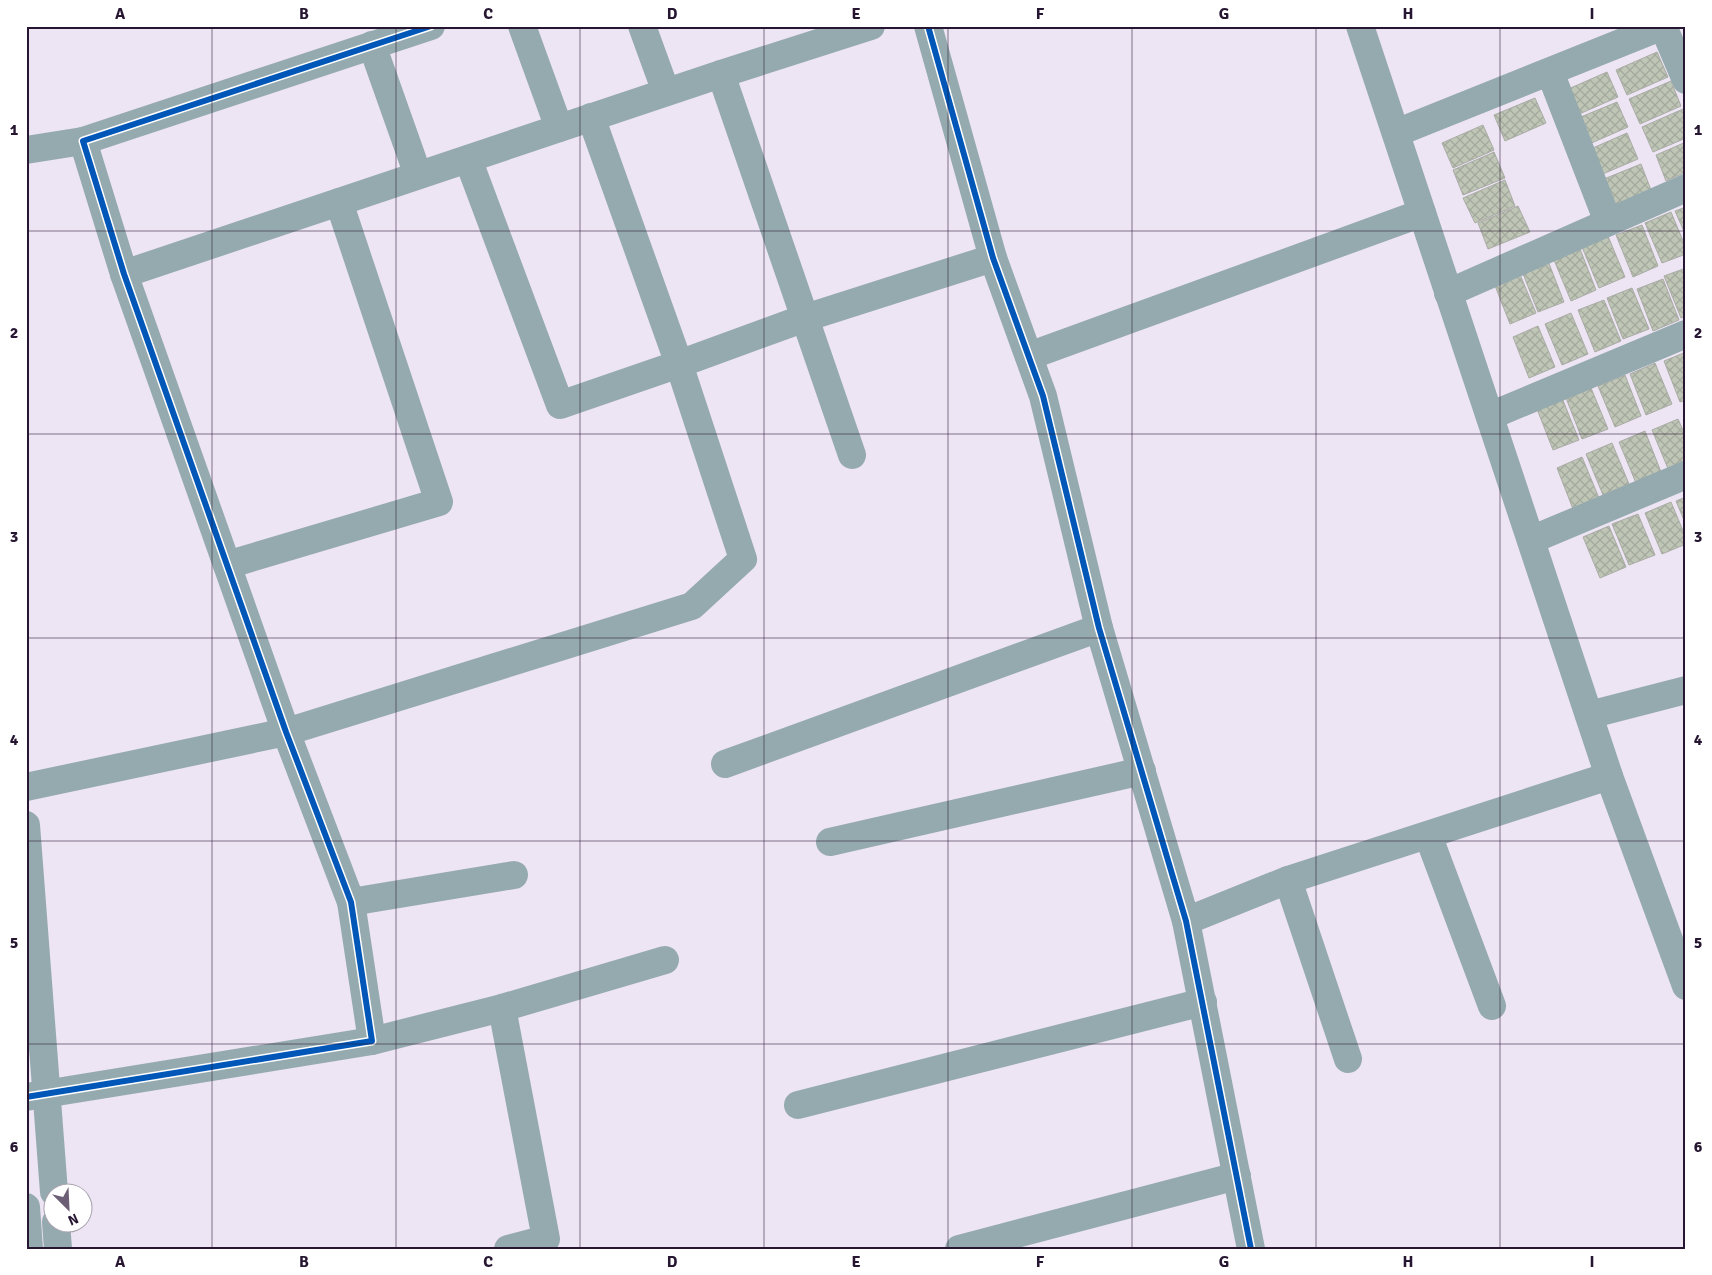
<svg xmlns="http://www.w3.org/2000/svg" width="1712" height="1275" viewBox="0 0 1712 1275" font-family="Signika,sans-serif">
<style>
.building{fill:url(#building-cross-hatch);stroke:#aaaca6}
.lines{fill:none;stroke-linecap:round;stroke-linejoin:round}
.minor{stroke:#95aaaf;stroke-width:28}
.cycleway-casing{stroke:#fff;stroke-width:9}
.cycleway{stroke:#0057b8;stroke-width:6}
.grid{fill:none;stroke:#261631;stroke-width:1;stroke-opacity:0.55}
.neatline{fill:none;stroke:#261631;stroke-width:2}
.grid-label{font-size:16px;text-anchor:middle;font-weight:bold;fill:#261631}
</style>
<defs>
<pattern id="building-cross-hatch" width="8" height="8" patternUnits="userSpaceOnUse" patternTransform="scale(1.25)"><rect width="8" height="8" fill="#bfc6b6"/><path d="M0 0l8 8M0 8l8-8" fill="none" stroke="#a4a99d"/></pattern>
</defs>
<rect width="100%" height="100%" fill="#ede4f4"/>
<g class="building">
<path d="M1657,52L1668,77L1627,95L1616,70Z"/>
<path d="M1607,72L1618,97L1577,115L1566,90Z"/>
<path d="M1671,81L1681,106L1640,124L1629,99Z"/>
<path d="M1535,98L1546,123L1505,141L1494,115Z"/>
<path d="M1617,102L1628,127L1587,145L1576,119Z"/>
<path d="M1683,109L1686,117V138L1653,152L1642,127Z"/>
<path d="M1483,125L1494,150L1453,168L1442,143Z"/>
<path d="M1627,133L1638,159L1598,176L1586,151Z"/>
<path d="M1686,142V172L1666,181L1656,155Z"/>
<path d="M1494,152L1505,178L1463,195L1453,170Z"/>
<path d="M1641,164L1651,190L1611,207L1599,181Z"/>
<path d="M1505,180L1515,206L1475,223L1463,198Z"/>
<path d="M1518,206L1530,232L1488,249L1478,223Z"/>
<path d="M1686,207V236L1675,211Z"/>
<path d="M1671,212L1686,248V254L1662,263L1645,223Z"/>
<path d="M1642,225L1658,266L1633,277L1616,235Z"/>
<path d="M1608,236L1625,277L1599,288L1582,247Z"/>
<path d="M1580,249L1596,290L1571,301L1554,260Z"/>
<path d="M1548,261L1564,302L1538,312L1522,271Z"/>
<path d="M1686,268V316L1681,318L1664,276Z"/>
<path d="M1519,272L1536,313L1510,324L1494,283Z"/>
<path d="M1663,279L1679,320L1653,331L1637,289Z"/>
<path d="M1632,288L1649,329L1623,339L1607,298Z"/>
<path d="M1604,300L1621,341L1595,352L1578,310Z"/>
<path d="M1571,313L1588,354L1562,365L1545,324Z"/>
<path d="M1538,326L1555,367L1529,378L1513,337Z"/>
<path d="M1686,352V400L1680,402L1664,361Z"/>
<path d="M1655,363L1672,404L1646,415L1630,374Z"/>
<path d="M1625,375L1641,416L1615,427L1598,386Z"/>
<path d="M1591,388L1608,429L1582,439L1566,398Z"/>
<path d="M1562,398L1579,440L1553,450L1537,409Z"/>
<path d="M1678,419L1686,437V464L1669,471L1652,430Z"/>
<path d="M1645,431L1661,472L1636,483L1619,442Z"/>
<path d="M1612,443L1629,484L1603,495L1586,454Z"/>
<path d="M1582,457L1599,498L1573,509L1557,468Z"/>
<path d="M1686,497V525L1676,501Z"/>
<path d="M1671,502L1686,538V544L1662,554L1645,513Z"/>
<path d="M1638,514L1655,555L1629,565L1612,524Z"/>
<path d="M1609,526L1626,567L1600,578L1583,537Z"/>
</g>
<g class="lines">
<g class="minor">
<path d="M522,26L559,128"/>
<path d="M642,26L666,92"/>
<path d="M928,26L993,258L1043,396L1099,628L1186,921L1251,1249"/>
<path d="M1360,26L1609,776L1686,986"/>
<path d="M1663,26L1686,80"/>
<path d="M372,45L418,175"/>
<path d="M1550,72L1608,222"/>
<path d="M721,74L852,455"/>
<path d="M1396,133L1663,26"/>
<path d="M26,150L83,141"/>
<path d="M468,159L560,405L679,364L805,318L993,258"/>
<path d="M124,274L721,74L871,26"/>
<path d="M1448,293L1686,188"/>
<path d="M1029,356L1422,213"/>
<path d="M1490,416L1686,334"/>
<path d="M1531,540L1686,475"/>
<path d="M227,565L439,502L339,202"/>
<path d="M1589,715L1686,690"/>
<path d="M725,764L1099,628"/>
<path d="M26,787L286,732L692,606L743,559L679,364L591,117"/>
<path d="M26,825L54,1192"/>
<path d="M1428,835L1492,1006"/>
<path d="M830,842L1142,771"/>
<path d="M1288,880L1348,1059"/>
<path d="M351,902L514,875"/>
<path d="M1186,921L1288,880L1609,776"/>
<path d="M502,1008L546,1239L508,1249"/>
<path d="M372,1041L502,1008L665,960"/>
<path d="M26,1097L372,1041L351,902L286,732L227,565L124,274L83,141L431,26"/>
<path d="M798,1105L1203,1002"/>
<path d="M26,1207L29,1249"/>
<path d="M56,1222L58,1249"/>
<path d="M959,1249L1237,1176"/>
</g>
<g class="cycleway-casing">
<g id="cycleway">
<path d="M928,26L993,258L1043,396L1099,628L1186,921L1251,1249"/>
<path d="M26,1097L372,1041L351,902L286,732L227,565L124,274L83,141L431,26"/>
</g>
</g>
<use href="#cycleway" class="cycleway"/>
</g>
<path class="grid" d="M212,26V1249M396,26V1249M580,26V1249M764,26V1249M948,26V1249M1132,26V1249M1316,26V1249M1500,26V1249M26,231H1686M26,434H1686M26,638H1686M26,841H1686M26,1044H1686"/>
<rect width="1712" height="1275" fill="none" stroke="#ffffff" stroke-width="55"/>
<g transform="translate(68 1208) rotate(156)"><circle r="24" fill="#ffffff" stroke="#a8a2ad"/>
<path d="M0-4L9 19L0 12L-9 19Z" fill="#6c5e75"/>
<text y="-8" font-size="14" font-weight="bold" text-anchor="middle" fill="#261631">N</text>
</g>
<rect x="28" y="28" width="1656" height="1220" class="neatline"/>
<g class="grid-label">
<text x="120" y="19">A</text>
<text x="304" y="19">B</text>
<text x="488" y="19">C</text>
<text x="672" y="19">D</text>
<text x="856" y="19">E</text>
<text x="1040" y="19">F</text>
<text x="1224" y="19">G</text>
<text x="1408" y="19">H</text>
<text x="1592" y="19">I</text>
<text x="14" y="135">1</text>
<text x="1698" y="135">1</text>
<text x="14" y="338">2</text>
<text x="1698" y="338">2</text>
<text x="14" y="542">3</text>
<text x="1698" y="542">3</text>
<text x="14" y="745">4</text>
<text x="1698" y="745">4</text>
<text x="14" y="948">5</text>
<text x="1698" y="948">5</text>
<text x="14" y="1152">6</text>
<text x="1698" y="1152">6</text>
<text x="120" y="1267">A</text>
<text x="304" y="1267">B</text>
<text x="488" y="1267">C</text>
<text x="672" y="1267">D</text>
<text x="856" y="1267">E</text>
<text x="1040" y="1267">F</text>
<text x="1224" y="1267">G</text>
<text x="1408" y="1267">H</text>
<text x="1592" y="1267">I</text>
</g>
</svg>
